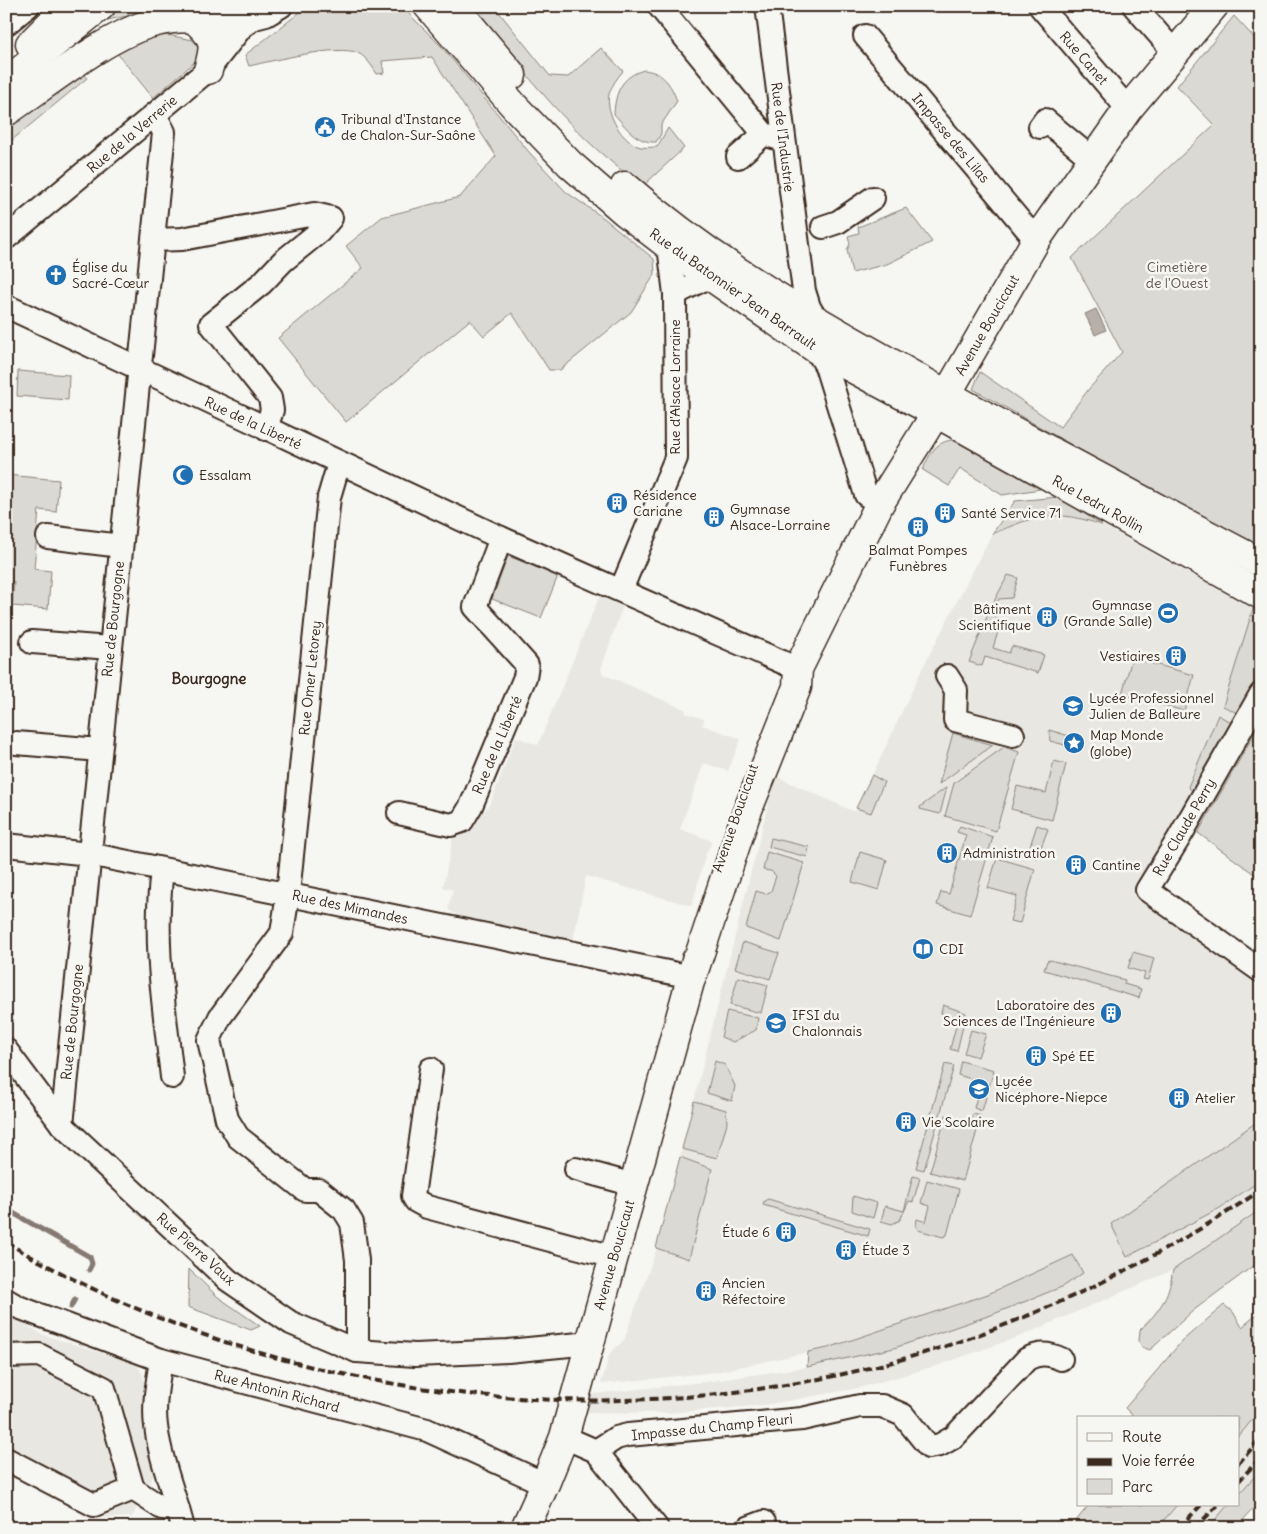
<svg xmlns="http://www.w3.org/2000/svg" width="1267" height="1534" viewBox="0 0 1267 1534" font-family="Delius,sans-serif">
<style>
.built{fill:#e8e7e2}
.green{fill:#dad9d3;stroke:#8a8278}
.water{fill:#b6b0a9;stroke:#857a71}
.lines{fill:none;stroke-linecap:round;stroke-linejoin:round}
.stream{stroke:#857a71;stroke-width:5}
.minor-casing{stroke:#3b2a1e;stroke-width:26}
.major-casing{stroke:#3b2a1e;stroke-width:31}
.minor{stroke:#f6f6f2;stroke-width:22}
.major{stroke:#f6f6f2;stroke-width:28}
.rail{stroke:#3b2a1e;stroke-width:4;stroke-dasharray:8 4;stroke-linecap:butt}
.labels{text-anchor:middle;stroke-width:5;stroke-linejoin:round;paint-order:stroke}
.street-label{font-size:14px;fill:#3b2a1e;stroke:#f6f6f2}
.poi-label{font-size:14px;fill:#3b2a1e;stroke:#f6f6f2;text-anchor:start}
.park-label{font-size:14px;fill:#63564b;stroke:#f6f6f2}
.neighbourhood-label{font-size:15px;font-weight:bold;fill:#3b2a1e;stroke:#f6f6f2}
</style>
<rect width="100%" height="100%" fill="#f6f6f2"/>
<filter id="ink" filterUnits="userSpaceOnUse"><feTurbulence type="fractalNoise" baseFrequency=".02" numOctaves="2"/><feDisplacementMap in="SourceGraphic" scale="10" xChannelSelector="R" yChannelSelector="G"/><feConvolveMatrix kernelMatrix="1 2 1 2 8 2 1 2 1" color-interpolation-filters="sRGB"/></filter>
<g filter="url(#ink)">
<g class="built">
<path d="M1060,515L1082,518L1102,525L1261,613V671L1138,891L1261,979V1172L1127,1257L1220,1208L1261,1180V1209L1173,1270L1021,1336L939,1365L859,1388L764,1405L669,1413L583,1412L585,1395L712,1381L807,1367L894,1348L991,1315L1063,1286L1083,1273L1073,1255L988,1294L828,1348L716,1372L601,1384L610,1353L624,1340L658,1245L775,776L855,812L923,667L992,534L1039,516Z"/>
<path d="M600,595L623,605L601,669L603,674L686,710L685,713L704,719L702,725L741,739L728,771L704,763L680,829L712,841L705,856L692,906L586,876L573,941L465,921L448,909L453,890L443,887L453,838L459,837L470,829L490,804L516,737L538,745Z"/>
<path d="M6,1312L41,1334L127,1361L137,1365L142,1373L144,1381V1428L155,1473L132,1517L99,1518L6,1469Z"/>
<path d="M1261,1409V1482L1254,1477L1238,1494V1437Z"/>
<path d="M1177,1505H1228L1208,1528H1157Z"/>
</g>
<g class="green">
<path d="M121,6H179L102,21Z"/>
<path d="M308,6H401L441,46L529,152L566,192L605,219L654,259L655,274L631,312L560,370H549L512,313L484,336L470,320L346,422L278,338L363,268L346,246L382,217L460,197L496,156L432,57L382,61L384,73L377,74C372,66 366,57 358,53C338,44 272,61 249,66L245,55Z"/>
<path d="M472,6H494L550,76L568,77L601,48L623,71C617,78 612,85 609,94C605,113 622,143 641,147C646,148 652,147 657,147L668,128L684,148L643,186C573,138 524,72 472,6Z"/>
<path d="M1234,16L1261,45V553L973,389L980,372L1060,427L1088,390L1122,352L1072,258L1214,125L1177,86Z"/>
<path d="M162,34L193,40L199,48L198,59L153,98L117,53L127,41Z"/>
<path d="M644,70C663,72 671,84 677,101L661,125V134L656,142C636,143 626,127 614,114C615,92 622,76 644,70Z"/>
<path d="M83,71L87,78L6,145V122Z"/>
<path d="M906,208L932,242L887,264L852,273L847,250L850,244L848,236L859,233L858,227Z"/>
<path d="M18,371L69,375L68,400L17,396Z"/>
<path d="M951,440L959,443L1040,489L1002,495L960,468L949,486L923,470C929,455 934,443 951,440Z"/>
<path d="M7,475L59,480L56,512L39,510L34,569L51,571L48,609L12,606L14,582L6,581Z"/>
<path d="M1058,497L1102,525C1055,509 1037,515 992,534L1015,501Z"/>
<path d="M508,556L558,576L541,618L492,599Z"/>
<path d="M1008,575L1018,578L1012,598L999,599L994,607V615L1001,622L993,648L1009,653L1012,646L1044,655L1038,673L985,657L982,666L969,662L990,609Z"/>
<path d="M1253,609L1261,613V671L1237,713L1223,706Z"/>
<path d="M1132,658L1194,675L1184,711L1122,694Z"/>
<path d="M1218,715L1232,723L1193,792L1188,787Z"/>
<path d="M1261,722V879L1198,833Z"/>
<path d="M1049,730L1083,740L1080,749L1050,741Z"/>
<path d="M953,733L993,745L939,784Z"/>
<path d="M1004,747L1019,752L996,831L945,816L954,783Z"/>
<path d="M1054,761L1066,764L1052,820L1011,809L1017,786L1046,793Z"/>
<path d="M872,775L884,782L871,813L856,808Z"/>
<path d="M947,787L940,814L920,809V807Z"/>
<path d="M1037,825L1048,829L1037,858L1027,855Z"/>
<path d="M960,826L993,837L970,915L937,905L941,892L949,894L966,835L957,832Z"/>
<path d="M771,838L809,847L807,857L769,847Z"/>
<path d="M767,852L804,863L781,941L746,928L756,891L766,894L771,891L776,876L771,871L763,870Z"/>
<path d="M860,852L887,860L879,890L852,882Z"/>
<path d="M997,858L1035,869L1020,923L1010,921L1017,896L988,888Z"/>
<path d="M743,942L779,953L770,979L735,968Z"/>
<path d="M1133,952L1154,958L1148,980L1143,979L1145,973L1128,968Z"/>
<path d="M1050,960L1125,980L1124,984L1141,989L1139,998L1044,970L1047,961Z"/>
<path d="M738,977L768,985L761,1013L730,1005Z"/>
<path d="M943,1005L966,1013L957,1051L950,1049L958,1018L941,1013Z"/>
<path d="M727,1011L758,1018L756,1030L733,1042L721,1037Z"/>
<path d="M971,1030L986,1034L978,1057L964,1053Z"/>
<path d="M715,1061L725,1065L735,1086L732,1101L707,1093Z"/>
<path d="M961,1061L994,1070L982,1111L974,1108L981,1082L958,1075Z"/>
<path d="M945,1064L954,1066L924,1170L916,1168Z"/>
<path d="M694,1101L726,1110L727,1123L717,1158L682,1149Z"/>
<path d="M973,1114L981,1116L963,1181L930,1172L946,1115L969,1122Z"/>
<path d="M1261,1119V1180L1220,1208L1127,1257L1111,1224Z"/>
<path d="M680,1157L712,1169L689,1259L656,1248Z"/>
<path d="M913,1176L920,1178L913,1202L909,1201L900,1220L892,1224L881,1221L885,1206L904,1211Z"/>
<path d="M927,1180L959,1189L947,1235L943,1237L918,1230L916,1226L917,1219L926,1222L930,1206L921,1203Z"/>
<path d="M853,1196L877,1203L873,1218L852,1211Z"/>
<path d="M768,1199L870,1229L868,1236L763,1205L764,1201Z"/>
<path d="M1261,1209V1260L1194,1310L1150,1350L1142,1347L1139,1341L1140,1330C1161,1309 1168,1299 1173,1270Z"/>
<path d="M1073,1255L1083,1273L1064,1286L991,1315L894,1348L807,1367L808,1352L828,1348L988,1294Z"/>
<path d="M189,1269L218,1297L260,1326L251,1330L188,1307Z"/>
<path d="M1224,1305L1233,1312L1242,1327L1261,1311V1409L1238,1437V1418H1130L1132,1415L1125,1408L1182,1341Z"/>
<path d="M1254,1477L1261,1482V1500L1236,1528H1208L1228,1505H1238V1495Z"/>
<path d="M1089,1505H1177L1157,1528H1070Z"/>
</g>
<path class="water" d="M1096,309L1106,330L1095,335L1085,314Z"/>
<g class="lines">
<g class="stream">
<path d="M6,1209L90,1257L92,1264L89,1270"/>
<path d="M71,1307L75,1299"/>
</g>
<g class="minor-casing">
<g id="minor">
<path d="M659,6L764,134L783,140"/>
<path d="M767,6L804,291L809,307L817,321"/>
<path d="M1040,6L1128,109"/>
<path d="M1134,6L1176,54"/>
<path d="M6,24L28,6"/>
<path d="M865,36L1036,240"/>
<path d="M1040,127L1045,120L1092,159"/>
<path d="M738,157L764,134"/>
<path d="M823,227L838,222L873,198"/>
<path d="M6,238L208,70L247,20L266,15L281,6"/>
<path d="M153,240L182,239L314,214L331,218L319,232L283,261L262,283L211,324L270,398L272,410L266,429"/>
<path d="M669,246L675,294L710,276"/>
<path d="M6,306L501,538L798,669"/>
<path d="M816,349L826,366L866,495L880,503"/>
<path d="M339,463L329,497L288,894L282,933L220,1017L209,1040L227,1119L238,1137L305,1190H319L344,1210L352,1223L357,1260V1351"/>
<path d="M48,537L121,546"/>
<path d="M621,590L676,458L675,294"/>
<path d="M32,642L110,648"/>
<path d="M947,676L956,690L955,720L1013,735"/>
<path d="M1261,694L1179,838L1147,890L1261,971"/>
<path d="M16,743L100,750"/>
<path d="M399,813L451,825L462,821L471,806L525,677L527,665L475,607L501,538"/>
<path d="M6,845L89,854L692,977"/>
<path d="M162,870C153,942 164,1006 172,1077"/>
<path d="M6,1050L62,1125L228,1280L291,1323L357,1351L415,1355L508,1351L590,1343"/>
<path d="M431,1069L413,1196L416,1201L427,1207L614,1257"/>
<path d="M62,1125L164,132L155,115"/>
<path d="M576,1169L634,1185"/>
<path d="M6,1300L18,1307L161,1360L427,1430L545,1484"/>
<path d="M6,1356L39,1355L104,1388L133,1489"/>
<path d="M161,1360C158,1381 153,1404 156,1426C160,1461 175,1494 183,1528"/>
<path d="M564,1437L596,1451L657,1528"/>
<path d="M596,1451L616,1438L628,1435L802,1419L860,1406H882L903,1415L929,1447L940,1445L954,1437L1027,1359C1039,1353 1048,1353 1061,1359"/>
<path d="M6,1459L94,1505L133,1489L162,1508L178,1509"/>
<path d="M748,1528L764,1522"/>
</g>
</g>
<g class="major-casing">
<g id="major">
<path d="M428,6L515,107L570,164L625,212L691,263L816,349L936,413L1261,595"/>
<path d="M454,6L512,75"/>
<path d="M194,19C215,38 216,43 208,70"/>
<path d="M30,44L68,6"/>
<path d="M6,82L101,6"/>
<path d="M6,112C46,85 109,33 156,22C184,15 218,20 247,20"/>
<path d="M625,186C709,259 798,311 895,365C1015,434 1139,498 1261,563"/>
<path d="M692,977L745,817L797,687L798,669L880,503L936,413L1036,240L1128,109L1214,6"/>
<path d="M525,1528L545,1484L564,1437L696,960"/>
</g>
</g>
<use href="#minor" class="minor"/>
<use href="#major" class="major"/>
<g class="rail">
<path d="M6,1242C251,1389 551,1433 829,1377C982,1346 1132,1277 1261,1190"/>
<path d="M1238,1464L1261,1438"/>
<path d="M1238,1482L1261,1457"/>
<path d="M1179,1528L1201,1505"/>
<path d="M1195,1528L1218,1505"/>
</g>
</g>
</g>
<defs>
<g id="civic-disc" transform="scale(1.125)"><circle r="9.5" fill="#1f6fb2" stroke="#f6f6f2"/><path d="M-.6-6.5H3V-4.5H.6V-3L4-1V1h2V6H-6V1h2V-1L-.6-3ZM-1.2 2.5V6h2.4V2.5Z" fill="#fff"/></g>
<g id="church-disc" transform="scale(1.125)"><circle r="9.5" fill="#1f6fb2" stroke="#f6f6f2"/><path d="M-1.2-6h2.4v3.5h3.3v2.4h-3.3V6h-2.4V-.1h-3.3v-2.4h3.3Z" fill="#fff"/></g>
<g id="mosque-disc" transform="scale(1.125)"><circle r="9.5" fill="#1f6fb2" stroke="#f6f6f2"/><path d="M3.5-4.9A6 6 0 1 0 3.5 4.9A5 5 0 1 1 3.5-4.9Z" fill="#fff"/></g>
<g id="building-disc" transform="scale(1.125)"><circle r="9.5" fill="#1f6fb2" stroke="#f6f6f2"/><path d="M-4-6H4V6H1V3H-1V6H-4ZM-2.5-4.3h1.7v1.8h-1.7ZM.8-4.3h1.7v1.8H.8ZM-2.5-1h1.7V.8h-1.7ZM.8-1h1.7V.8H.8Z" fill="#fff"/></g>
<g id="stadium-disc" transform="scale(1.125)"><circle r="9.5" fill="#1f6fb2" stroke="#f6f6f2"/><path d="M0-5a6.5 5 0 1 0 0 10a6.5 5 0 1 0 0-10ZM-3.5-1.8h7v3.6h-7Z" fill="#fff"/></g>
<g id="school-disc" transform="scale(1.125)"><circle r="9.5" fill="#1f6fb2" stroke="#f6f6f2"/><path d="M0-5L7-2L0 1L-7-2ZM-4 1L0 2.5L4 1V4Q0 6-4 4Z" fill="#fff"/></g>
<g id="sight-disc" transform="scale(1.125)"><circle r="9.5" fill="#1f6fb2" stroke="#f6f6f2"/><path d="M0-6L1.8-2.2L6-1.7L2.9 1.2L3.7 5.4L0 3.3L-3.7 5.4L-2.9 1.2L-6-1.7L-1.8-2.2Z" fill="#fff"/></g>
<g id="library-disc" transform="scale(1.125)"><circle r="9.5" fill="#1f6fb2" stroke="#f6f6f2"/><path d="M-6-4Q-3-5.5-.7-3.5V5Q-3 3-6 4ZM6-4Q3-5.5 .7-3.5V5Q3 3 6 4Z" fill="#fff"/></g>
<g id="university-disc" transform="scale(1.125)"><circle r="9.5" fill="#1f6fb2" stroke="#f6f6f2"/><path d="M0-5L7-2L0 1L-7-2ZM-4 1L0 2.5L4 1V4Q0 6-4 4Z" fill="#fff"/></g>
</defs>
<g fill-rule="evenodd">
<use href="#civic-disc" x="325" y="127"/>
<use href="#church-disc" x="56" y="275"/>
<use href="#mosque-disc" x="183" y="475"/>
<use href="#building-disc" x="617" y="503"/>
<use href="#building-disc" x="945" y="513"/>
<use href="#building-disc" x="714" y="517"/>
<use href="#building-disc" x="918" y="527"/>
<use href="#stadium-disc" x="1168" y="613"/>
<use href="#building-disc" x="1047" y="617"/>
<use href="#building-disc" x="1176" y="656"/>
<use href="#school-disc" x="1073" y="706"/>
<use href="#sight-disc" x="1074" y="743"/>
<use href="#building-disc" x="947" y="853"/>
<use href="#building-disc" x="1076" y="865"/>
<use href="#library-disc" x="923" y="949"/>
<use href="#building-disc" x="1111" y="1013"/>
<use href="#university-disc" x="776" y="1023"/>
<use href="#building-disc" x="1036" y="1056"/>
<use href="#school-disc" x="979" y="1089"/>
<use href="#building-disc" x="1179" y="1098"/>
<use href="#building-disc" x="906" y="1122"/>
<use href="#building-disc" x="786" y="1232"/>
<use href="#building-disc" x="846" y="1250"/>
<use href="#building-disc" x="706" y="1291"/>
</g>
<g class="labels">
<g class="street-label">
<text transform="translate(1084 58) rotate(49)" y="5">Rue Canet</text>
<text transform="translate(132 134) rotate(-40)" y="5">Rue de la Verrerie</text>
<text transform="translate(783 137) rotate(83)" y="5">Rue de l'Industrie</text>
<text transform="translate(951 138) rotate(50)" y="5">Impasse des Lilas</text>
<text transform="translate(733 289) rotate(35)" y="5">Rue du Batonnier Jean Barrault</text>
<text transform="translate(987 325) rotate(-60)" y="5">Avenue Boucicaut</text>
<text transform="translate(675 387) rotate(-90)" y="5">Rue d'Alsace Lorraine</text>
<text transform="translate(253 423) rotate(25)" y="5">Rue de la Liberté</text>
<text transform="translate(1098 504) rotate(29)" y="5">Rue Ledru Rollin</text>
<text transform="translate(113 619) rotate(-84)" y="5">Rue de Bourgogne</text>
<text transform="translate(310 678) rotate(-84)" y="5">Rue Omer Letorey</text>
<text transform="translate(497 745) rotate(-67)" y="5">Rue de la Liberté</text>
<text transform="translate(735 818) rotate(-71)" y="5">Avenue Boucicaut</text>
<text transform="translate(1184 827) rotate(-60)" y="5">Rue Claude Perry</text>
<text transform="translate(350 907) rotate(12)" y="5">Rue des Mimandes</text>
<text transform="translate(72 1022) rotate(-84)" y="5">Rue de Bourgogne</text>
<text transform="translate(196 1249) rotate(42)" y="5">Rue Pierre Vaux</text>
<text transform="translate(614 1255) rotate(-74)" y="5">Avenue Boucicaut</text>
<text transform="translate(277 1391) rotate(15)" y="5">Rue Antonin Richard</text>
<text transform="translate(712 1427) rotate(-6)" y="5">Impasse du Champ Fleuri</text>
</g>
<g class="poi-label">
<text x="341" y="124">Tribunal d'Instance<tspan x="341" dy="16">de Chalon-Sur-Saône</tspan></text>
<text x="72" y="272">Église du<tspan x="72" dy="16">Sacré-Cœur</tspan></text>
<text x="199" y="480">Essalam</text>
<text x="633" y="500">Résidence<tspan x="633" dy="16">Cariane</tspan></text>
<text x="730" y="514">Gymnase<tspan x="730" dy="16">Alsace-Lorraine</tspan></text>
<text x="961" y="518">Santé Service 71</text>
<text x="918" y="555" text-anchor="middle">Balmat Pompes<tspan x="918" dy="16">Funèbres</tspan></text>
<text x="1152" y="610" text-anchor="end">Gymnase<tspan x="1152" dy="16">(Grande Salle)</tspan></text>
<text x="1031" y="614" text-anchor="end">Bâtiment<tspan x="1031" dy="16">Scientifique</tspan></text>
<text x="1160" y="661" text-anchor="end">Vestiaires</text>
<text x="1089" y="703">Lycée Professionnel<tspan x="1089" dy="16">Julien de Balleure</tspan></text>
<text x="1090" y="740">Map Monde<tspan x="1090" dy="16">(globe)</tspan></text>
<text x="963" y="858">Administration</text>
<text x="1092" y="870">Cantine</text>
<text x="939" y="954">CDI</text>
<text x="1095" y="1010" text-anchor="end">Laboratoire des<tspan x="1095" dy="16">Sciences de l'Ingénieure</tspan></text>
<text x="792" y="1020">IFSI du<tspan x="792" dy="16">Chalonnais</tspan></text>
<text x="1052" y="1061">Spé EE</text>
<text x="995" y="1086">Lycée<tspan x="995" dy="16">Nicéphore-Niepce</tspan></text>
<text x="1195" y="1103">Atelier</text>
<text x="922" y="1127">Vie Scolaire</text>
<text x="770" y="1237" text-anchor="end">Étude 6</text>
<text x="862" y="1255">Étude 3</text>
<text x="722" y="1288">Ancien<tspan x="722" dy="16">Réfectoire</tspan></text>
</g>
<g class="park-label">
<text x="1177" y="272">Cimetière<tspan x="1177" dy="16">de l'Ouest</tspan></text>
</g>
<g class="neighbourhood-label">
<text x="209" y="684">Bourgogne</text>
</g>
</g>
<rect width="1267" height="1534" fill="none" stroke="#f6f6f2" stroke-width="25"/>
<rect x="12" y="12" width="1242" height="1509" fill="none" stroke="#3b2a1e" stroke-width="2" filter="url(#ink)"/>
<rect x="1077" y="1416" width="162" height="90" fill="#f6f6f2" stroke="#aba49d"/>
<rect x="1087" y="1433" width="25" height="8" fill="#f6f6f2" stroke="#aba49d"/>
<text x="1122" y="1442" font-size="15" fill="#3b2a1e">Route</text>
<rect x="1087" y="1458" width="25" height="8" fill="#3b2a1e" stroke="#aba49d"/>
<text x="1122" y="1466" font-size="15" fill="#3b2a1e">Voie ferrée</text>
<rect x="1087" y="1479" width="25" height="15" fill="#dad9d3" stroke="#aba49d"/>
<text x="1122" y="1492" font-size="15" fill="#3b2a1e">Parc</text>
</svg>
